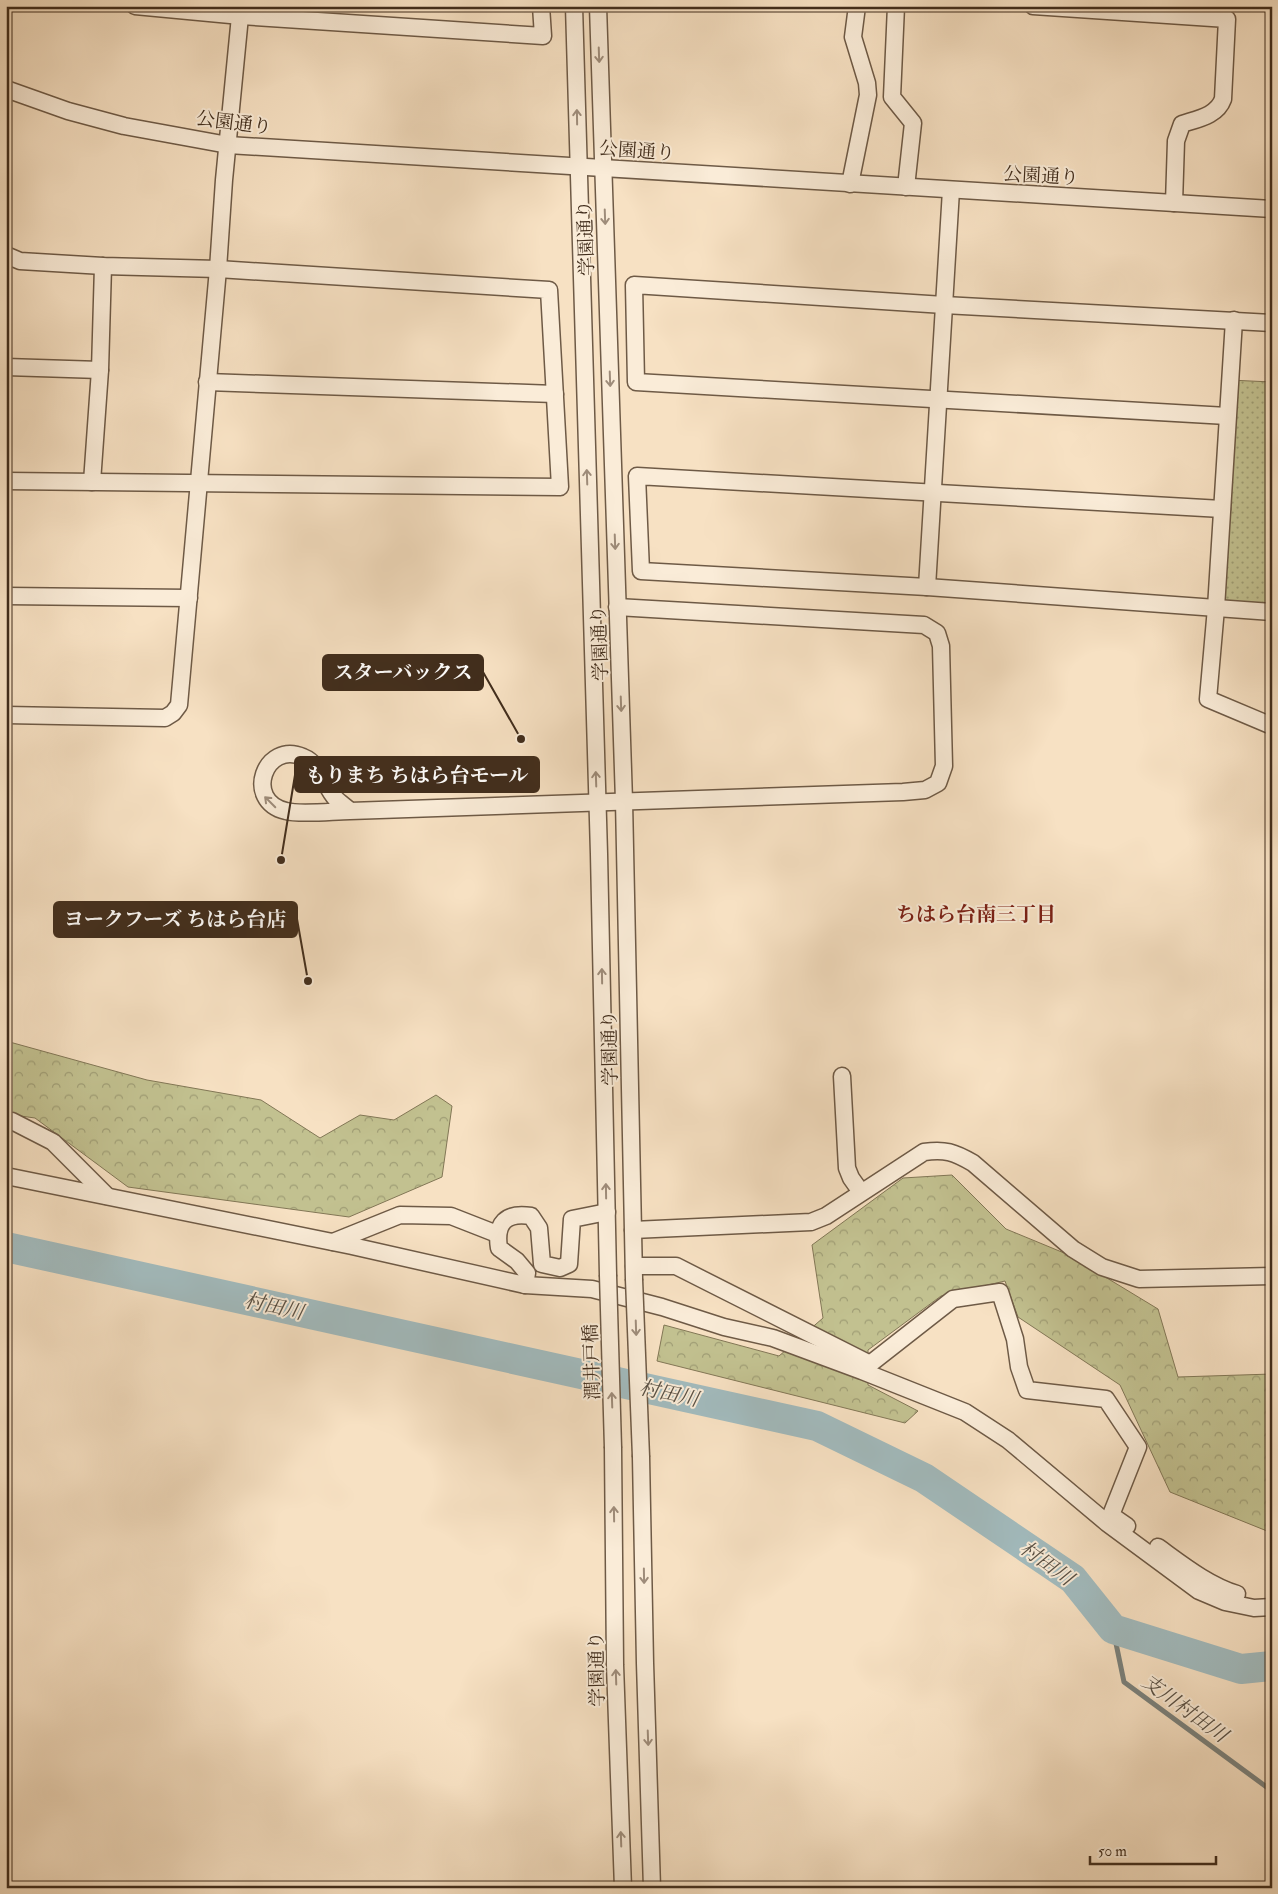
<svg xmlns="http://www.w3.org/2000/svg" width="1278" height="1894" viewBox="0 0 1278 1894" font-family="'IM FELL Double Pica','Noto Serif JP',serif">
<style>
.forest{fill:url(#forest-crowns);stroke:#827756}
.park{fill:url(#park-dots);stroke:#827756}
.lines{fill:none;stroke-linecap:round;stroke-linejoin:round}
.stream{stroke:#7b827d;stroke-width:5}
.river{stroke:#a2bbbe;stroke-width:30}
.minor-casing{stroke:#6e5a46;stroke-width:19}
.minor{stroke:#faecd8;stroke-width:16}
.minor-bridge-casing{stroke:#6e5a46;stroke-width:19;stroke-linecap:butt}
.minor-bridge{stroke:#faecd8;stroke-width:16}
.oneway{stroke:#9e8c7a}
.labels{text-anchor:middle;stroke-width:4;stroke-linejoin:round;paint-order:stroke}
.street-label{font-size:19px;fill:#412d1c;stroke:#faecd8}
.neighbourhood-label{font-size:20px;font-weight:bold;fill:#7a1f14;stroke:#faecd8}
.water-label{font-size:20px;font-style:italic;fill:#595044;stroke:#faecd8}
.leader{fill:none;stroke:#412d1c;stroke-width:2}
.callout-dot{fill:#412d1c;stroke:#faecd8;stroke-width:2}
.callout{fill:#412d1c;stroke:#412d1c;stroke-width:2}
.callout-label{font-size:20px;text-anchor:middle;font-weight:bold;fill:#fff}
</style>
<defs>
<pattern id="forest-crowns" width="20" height="18" patternUnits="userSpaceOnUse" patternTransform="scale(1.25)"><rect width="20" height="18" fill="#c2c190"/><path d="M2 6a3 3 0 1 1 6 0M12 15a3 3 0 1 1 6 0" fill="none" stroke="#9f9d75"/></pattern>
<pattern id="park-dots" width="8" height="8" patternUnits="userSpaceOnUse" patternTransform="scale(1.25)"><rect width="8" height="8" fill="#c2c190"/><path d="M2 2h.1M6 6h.1" fill="none" stroke="#9f9d75" stroke-width="1.8" stroke-linecap="round"/></pattern>
</defs>
<rect width="100%" height="100%" fill="#f7e1c3"/>
<filter id="stains"><feTurbulence type="fractalNoise" baseFrequency=".004" numOctaves="4"/><feColorMatrix values="0 0 0 0 .2 0 0 0 0 .09 0 0 0 0 .02 0 0 0 .5 -.17"/></filter>
<radialGradient id="worn" r=".72"><stop offset=".6" stop-color="#630" stop-opacity="0"/><stop offset="1" stop-color="#630" stop-opacity=".3"/></radialGradient>
<g class="forest">
<path d="M6,1041L147,1080L261,1100L320,1138L360,1115L394,1120L436,1095L452,1106L442,1177L349,1217L128,1187L35,1118L6,1114Z"/>
<path d="M952,1175L1006,1229L1069,1255L1158,1309L1178,1377L1272,1374V1533L1170,1492L1120,1385L1018,1317L1005,1281L941,1296L868,1350V1385L918,1411L905,1423L657,1361L664,1325L779,1356L823,1318L812,1245L903,1178Z"/>
</g>
<path class="park" d="M1229,380L1272,382V612L1216,608Z"/>
<g class="lines">
<path class="stream" d="M1113,1629L1124,1682L1272,1791"/>
<path class="river" d="M6,1247L817,1426L924,1478L1073,1579L1113,1629L1241,1669L1272,1666"/>
<g class="minor-casing">
<g id="minor">
<path d="M135,6L241,16L543,36L541,6"/>
<path d="M574,6L599,854L608,1275"/>
<path d="M598,6L624,801L634,1279"/>
<path d="M896,6L892,97L913,123L906,187"/>
<path d="M1033,6L1227,19L1223,99C1217,116 1197,119 1182,124L1176,141L1174,203"/>
<path d="M6,89L68,111L124,126L228,145L1272,209"/>
<path d="M850,184L868,95L867,83L853,37L857,6"/>
<path d="M6,255L20,261L103,266L218,269L549,290L560,487L6,481"/>
<path d="M1234,320L1216,608L1208,699L1272,726"/>
<path d="M6,367L100,370"/>
<path d="M207,382L555,394"/>
<path d="M1227,416L636,382L634,285L944,305L1272,323"/>
<path d="M92,482L100,370L103,266"/>
<path d="M1222,509L637,476L641,571L927,587L1272,612"/>
<path d="M927,587L951,190"/>
<path d="M6,596L189,598"/>
<path d="M6,715L165,718L173,713L179,705L218,269L224,180L241,6"/>
<path d="M350,811C346,807 340,803 336,799C324,786 321,764 303,757C265,740 243,801 286,811C299,815 335,811 350,811L903,792L925,790L938,783L944,766L941,646L937,633L924,625L617,607"/>
<path d="M842,1076L847,1168L851,1178L861,1192"/>
<path d="M6,1121H12L53,1142L107,1196"/>
<path d="M6,1176L352,1246L525,1285L592,1289L662,1307L724,1327L773,1338L862,1371L965,1412L1008,1440L1107,1523L1199,1591L1225,1602L1254,1608L1272,1607"/>
<path d="M633,1230L811,1222L826,1216L924,1152C945,1149 954,1152 973,1163L1073,1249L1102,1267L1139,1279L1272,1276"/>
<path d="M333,1242L400,1215L451,1216L497,1234"/>
<path d="M634,1266H676L870,1364L953,1299L1000,1292L1015,1339L1019,1367L1027,1390L1106,1399L1138,1447L1111,1515L1127,1526"/>
<path d="M525,1285L527,1273L517,1261L499,1248C495,1223 506,1212 531,1216L539,1228L542,1264L560,1268L569,1264L572,1219L607,1212"/>
<path d="M613,1448L615,1665L623,1888"/>
<path d="M641,1457L645,1663L652,1888"/>
<path d="M1158,1547C1183,1565 1208,1585 1237,1594"/>
</g>
</g>
<use href="#minor" class="minor"/>
<g class="minor-bridge-casing">
<g id="minor-bridge">
<path d="M608,1275L613,1448"/>
<path d="M634,1279L641,1457"/>
</g>
</g>
<use href="#minor-bridge" class="minor-bridge"/>
</g>
<defs><path id="oneway-shaft" d="M-6 0H5M1.5-3L5.5 0L1.5 3" fill="none" stroke-width="1.6" stroke-linecap="round" stroke-linejoin="round" transform="scale(1.25)"/></defs>
<g class="oneway">
<use href="#oneway-shaft" transform="translate(599 55) rotate(88)"/>
<use href="#oneway-shaft" transform="translate(577 117) rotate(-91)"/>
<use href="#oneway-shaft" transform="translate(605 217) rotate(88)"/>
<use href="#oneway-shaft" transform="translate(610 379) rotate(88)"/>
<use href="#oneway-shaft" transform="translate(587 477) rotate(-92)"/>
<use href="#oneway-shaft" transform="translate(615 542) rotate(88)"/>
<use href="#oneway-shaft" transform="translate(621 704) rotate(88)"/>
<use href="#oneway-shaft" transform="translate(596 779) rotate(-92)"/>
<use href="#oneway-shaft" transform="translate(270 802) rotate(-135)"/>
<use href="#oneway-shaft" transform="translate(602 976) rotate(-91)"/>
<use href="#oneway-shaft" transform="translate(606 1191) rotate(-91)"/>
<use href="#oneway-shaft" transform="translate(636 1328) rotate(88)"/>
<use href="#oneway-shaft" transform="translate(612 1400) rotate(-92)"/>
<use href="#oneway-shaft" transform="translate(614 1514) rotate(-91)"/>
<use href="#oneway-shaft" transform="translate(644 1576) rotate(89)"/>
<use href="#oneway-shaft" transform="translate(616 1677) rotate(-92)"/>
<use href="#oneway-shaft" transform="translate(648 1738) rotate(88)"/>
<use href="#oneway-shaft" transform="translate(621 1839) rotate(-92)"/>
</g>
<g class="labels">
<g class="street-label">
<text transform="translate(234 122) rotate(7)" y="7">公園通り</text>
<text transform="translate(637 150) rotate(4)" y="7">公園通り</text>
<text transform="translate(1041 175) rotate(3)" y="7">公園通り</text>
<text transform="translate(585 238) rotate(-92)" y="7">学園通り</text>
<text transform="translate(599 643) rotate(-92)" y="7">学園通り</text>
<text transform="translate(609 1048) rotate(-91)" y="7">学園通り</text>
<text transform="translate(591 1362) rotate(-92)" y="7">潤井戸橋</text>
<text transform="translate(596 1669) rotate(-91)" y="7">学園通り</text>
</g>
<g class="neighbourhood-label">
<text x="976" y="921">ちはら台南三丁目</text>
</g>
<g class="water-label">
<text transform="translate(274 1306) rotate(12)" y="7">村田川</text>
<text transform="translate(669 1393) rotate(12)" y="7">村田川</text>
<text transform="translate(1047 1563) rotate(36)" y="7">村田川</text>
<text transform="translate(1185 1708) rotate(36)" y="7">支川村田川</text>
</g>
</g>
<path class="leader" d="M521 739L483 672M281 860L295 775M308 981L297 919"/>
<g class="callout-dot">
<circle cx="521" cy="739" r="5"/>
<circle cx="281" cy="860" r="5"/>
<circle cx="308" cy="981" r="5"/>
</g>
<g class="callout">
<rect x="323" y="655" width="160" height="35" rx="5"/>
<rect x="295" y="757" width="244" height="35" rx="5"/>
<rect x="54" y="902" width="243" height="35" rx="5"/>
</g>
<g class="callout-label">
<text x="403" y="679">スターバックス</text>
<text x="417" y="782">もりまち ちはら台モール</text>
<text x="175" y="926">ヨークフーズ ちはら台店</text>
</g>
<rect width="1278" height="1894" fill="none" stroke="#f7e1c3" stroke-width="25"/>
<rect x="8" y="8" width="1263" height="1879" fill="none" stroke="#412d1c" stroke-width="2.5"/>
<rect x="12" y="12" width="1253" height="1869" fill="none" stroke="#412d1c"/>
<path d="M1090 1856v8h126v-8" fill="none" stroke="#412d1c" stroke-width="2.5"/>
<text x="1098" y="1856" font-size="15" fill="#412d1c" stroke="#faecd8" stroke-width="4" paint-order="stroke">50 m</text>
<rect width="100%" height="100%" filter="url(#stains)"/>
<rect width="100%" height="100%" fill="url(#worn)"/>
</svg>
